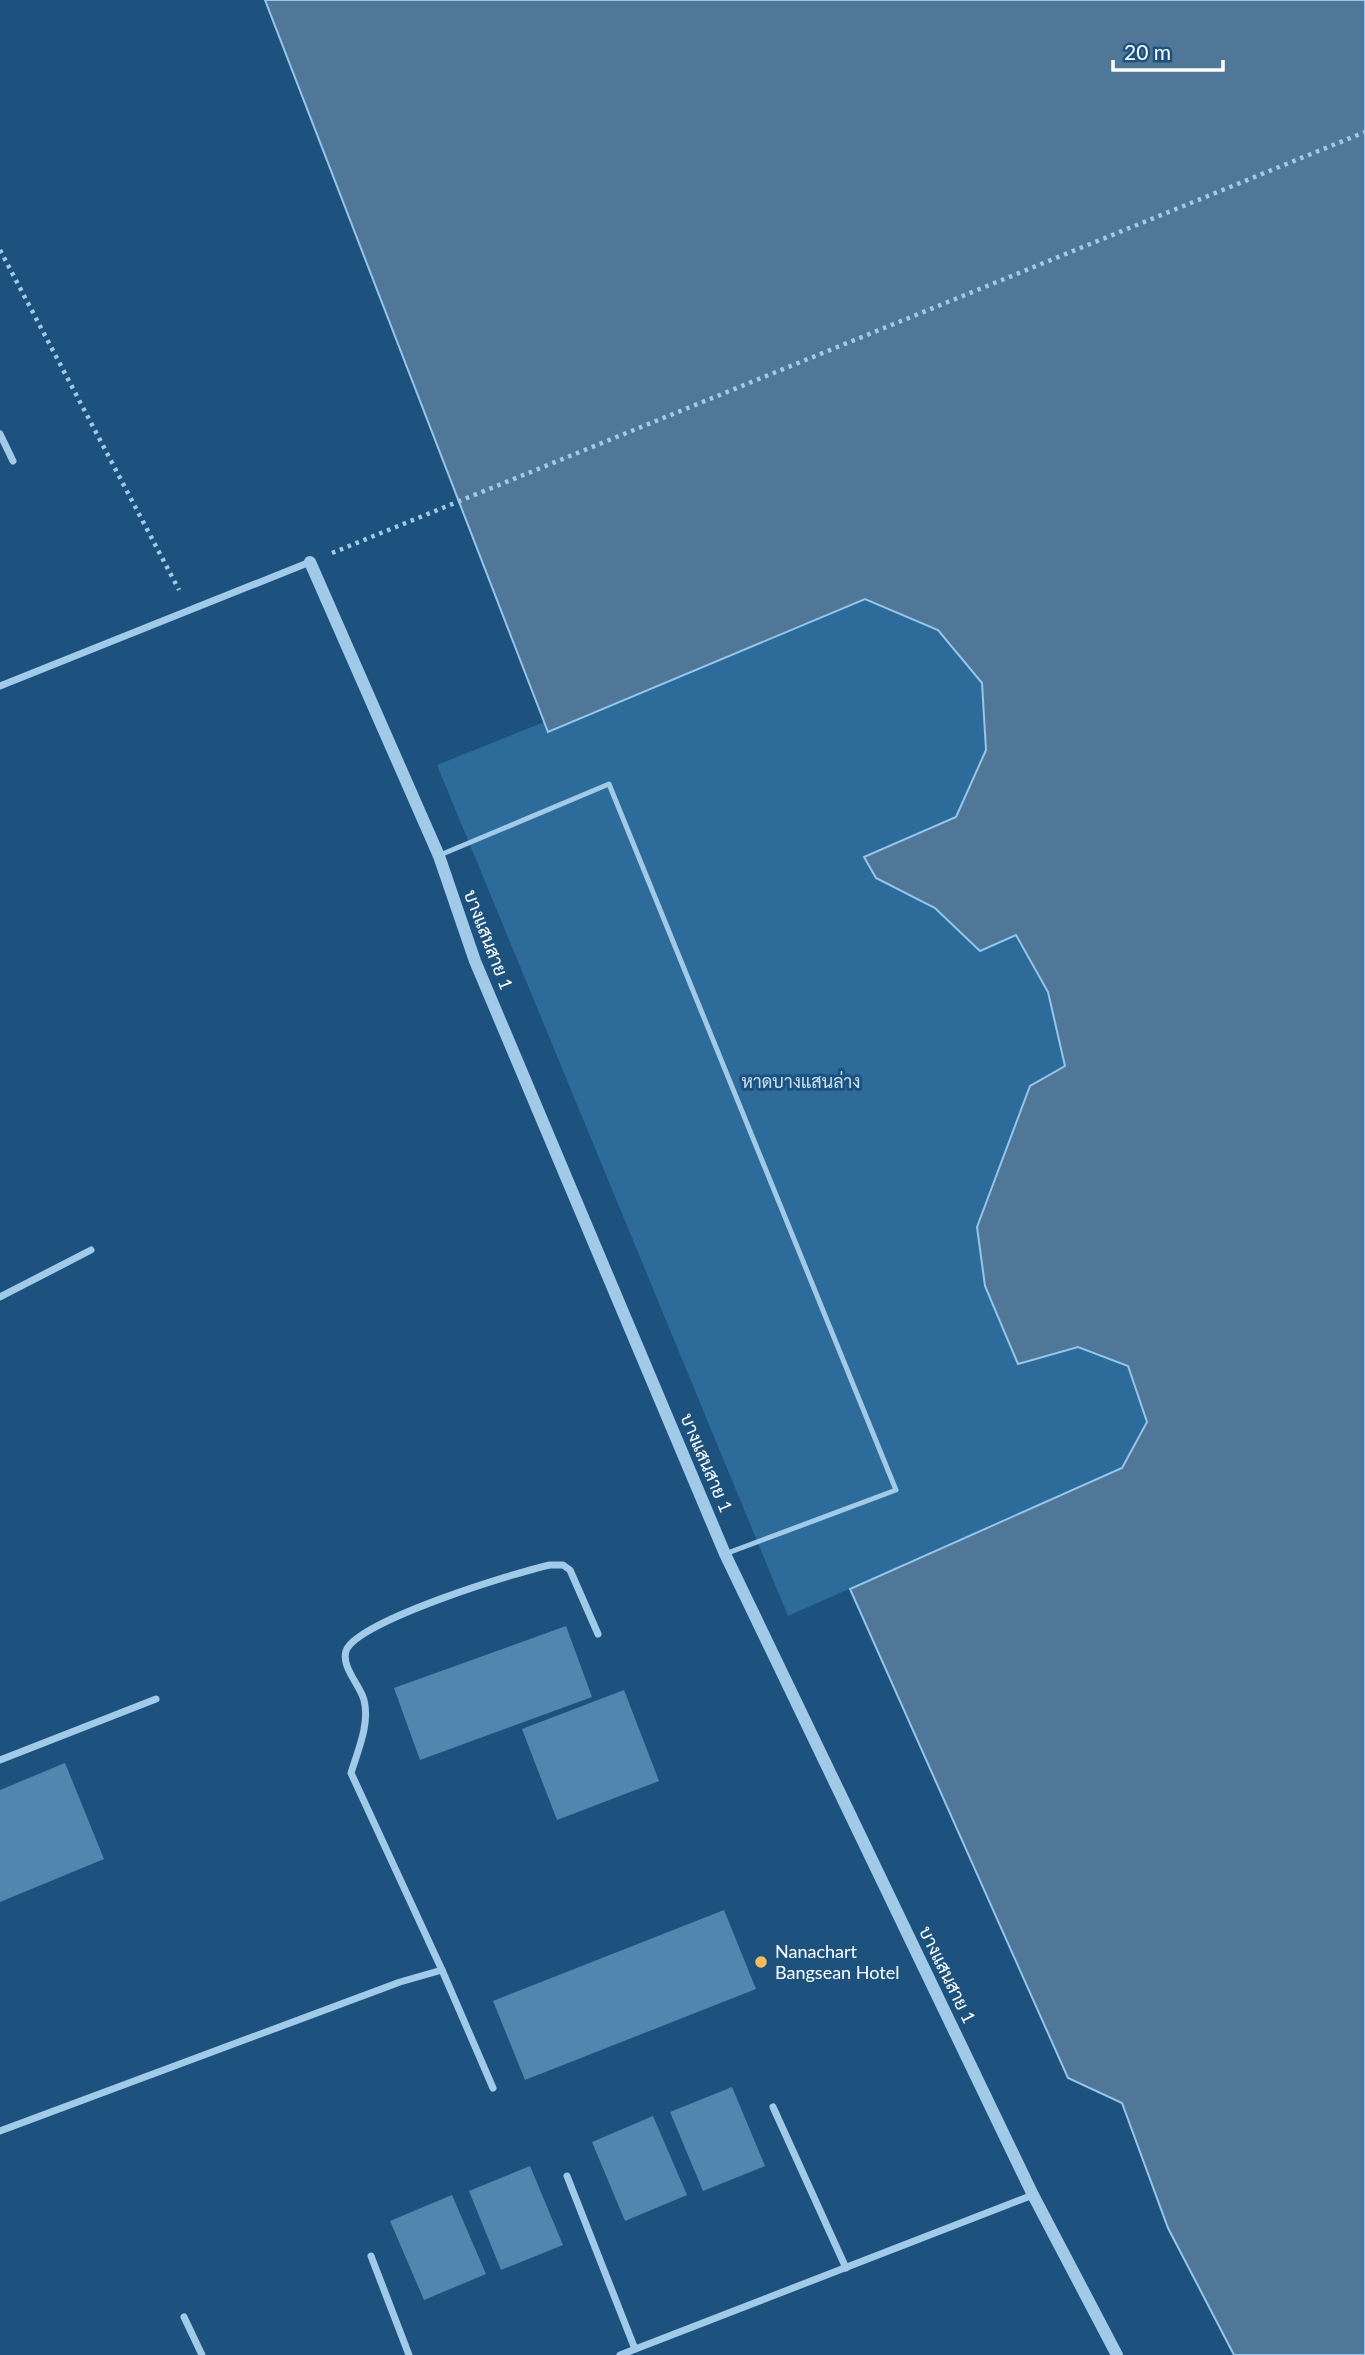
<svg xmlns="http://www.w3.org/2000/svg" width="1365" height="2355" viewBox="0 0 1365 2355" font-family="Lato,Sarabun,sans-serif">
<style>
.green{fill:#2d6b9b}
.water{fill:#517798;stroke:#94c5ea;stroke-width:2}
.building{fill:#5386ae}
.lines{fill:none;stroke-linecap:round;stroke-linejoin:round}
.path{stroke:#a1c9e8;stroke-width:4.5;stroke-dasharray:3.5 5;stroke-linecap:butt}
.service{stroke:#a1c9e8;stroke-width:5}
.minor{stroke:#a1c9e8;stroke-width:7}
.tertiary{stroke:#a1c9e8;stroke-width:12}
.poi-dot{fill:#f8bb5f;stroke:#1d527e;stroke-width:2.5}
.labels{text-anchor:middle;stroke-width:6;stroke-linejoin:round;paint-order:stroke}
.street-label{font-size:18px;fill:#fff;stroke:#1d527e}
.park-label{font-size:18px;fill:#c4e0f6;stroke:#1d527e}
.poi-label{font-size:18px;fill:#fff;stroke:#1d527e;text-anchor:start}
</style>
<rect width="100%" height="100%" fill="#1d527e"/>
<path class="green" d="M865,599L938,630L982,683L986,750L956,817L864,857L876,878L935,908L980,951L1016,935L1048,992L1065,1066L985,1286L1018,1364L1078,1347L1128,1366L1147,1422L1122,1468L788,1616L437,765L696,661Z"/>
<path class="water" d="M265,0H1365V2355H1234L1168,2228L1122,2103L1068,2078L850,1589L1122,1468L1147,1422L1128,1366L1078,1347L1018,1364L985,1286L977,1227L1030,1086L1065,1066L1048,992L1016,935L980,951L935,908L876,878L864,857L956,817L986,750L982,683L938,630L865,599L548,732Z"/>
<g class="building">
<path d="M566,1626L592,1697L420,1760L394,1688Z"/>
<path d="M624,1690L659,1781L557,1820L522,1729Z"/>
<path d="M65,1763L104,1859L0,1902V1790Z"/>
<path d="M724,1910L756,1989L525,2080L493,2001Z"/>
<path d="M732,2087L765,2166L703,2191L670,2112Z"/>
<path d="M653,2116L687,2195L625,2221L592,2142Z"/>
<path d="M530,2166L563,2245L501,2270L469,2191Z"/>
<path d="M452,2195L486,2274L424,2300L390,2221Z"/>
</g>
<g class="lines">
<g class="path">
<path d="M0,250L179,590"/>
<path d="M332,553L1365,132"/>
</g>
<path class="service" d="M440,855L609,784L896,1490L725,1554"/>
<g class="minor">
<path d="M0,434L13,461"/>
<path d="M0,686L310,562"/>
<path d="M0,1297L91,1250"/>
<path d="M0,1760L156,1699"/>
<path d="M442,1970L351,1773C358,1750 370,1724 364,1700C360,1685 341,1667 346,1651C356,1621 517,1572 550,1565H563L570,1570L598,1634"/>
<path d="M773,2107L846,2268"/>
<path d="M0,2131L400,1982L442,1970L493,2088"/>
<path d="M567,2176L635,2349"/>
<path d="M371,2256L409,2355"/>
<path d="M184,2317L202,2355"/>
<path d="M620,2355L1033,2195"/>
</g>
<path class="tertiary" d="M310,562L439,856L475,961L725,1554L1033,2195L1117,2355"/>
</g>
<circle class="poi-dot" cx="761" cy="1962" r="7"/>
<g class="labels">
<g class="street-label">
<text transform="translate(488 940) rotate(69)" y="6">บางแสนสาย 1</text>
<text transform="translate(706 1463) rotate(67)" y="6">บางแสนสาย 1</text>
<text transform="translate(947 1975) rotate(64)" y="6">บางแสนสาย 1</text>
</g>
<g class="park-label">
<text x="801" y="1088">หาดบางแสนล่าง</text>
</g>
<g class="poi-label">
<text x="775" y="1958">Nanachart<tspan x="775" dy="21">Bangsean Hotel</tspan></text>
</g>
</g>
<path d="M1113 60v10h110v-10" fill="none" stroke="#ffffff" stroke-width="3.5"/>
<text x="1124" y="60" font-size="21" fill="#ffffff" stroke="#1d527e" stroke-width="5" paint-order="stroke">20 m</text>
</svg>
